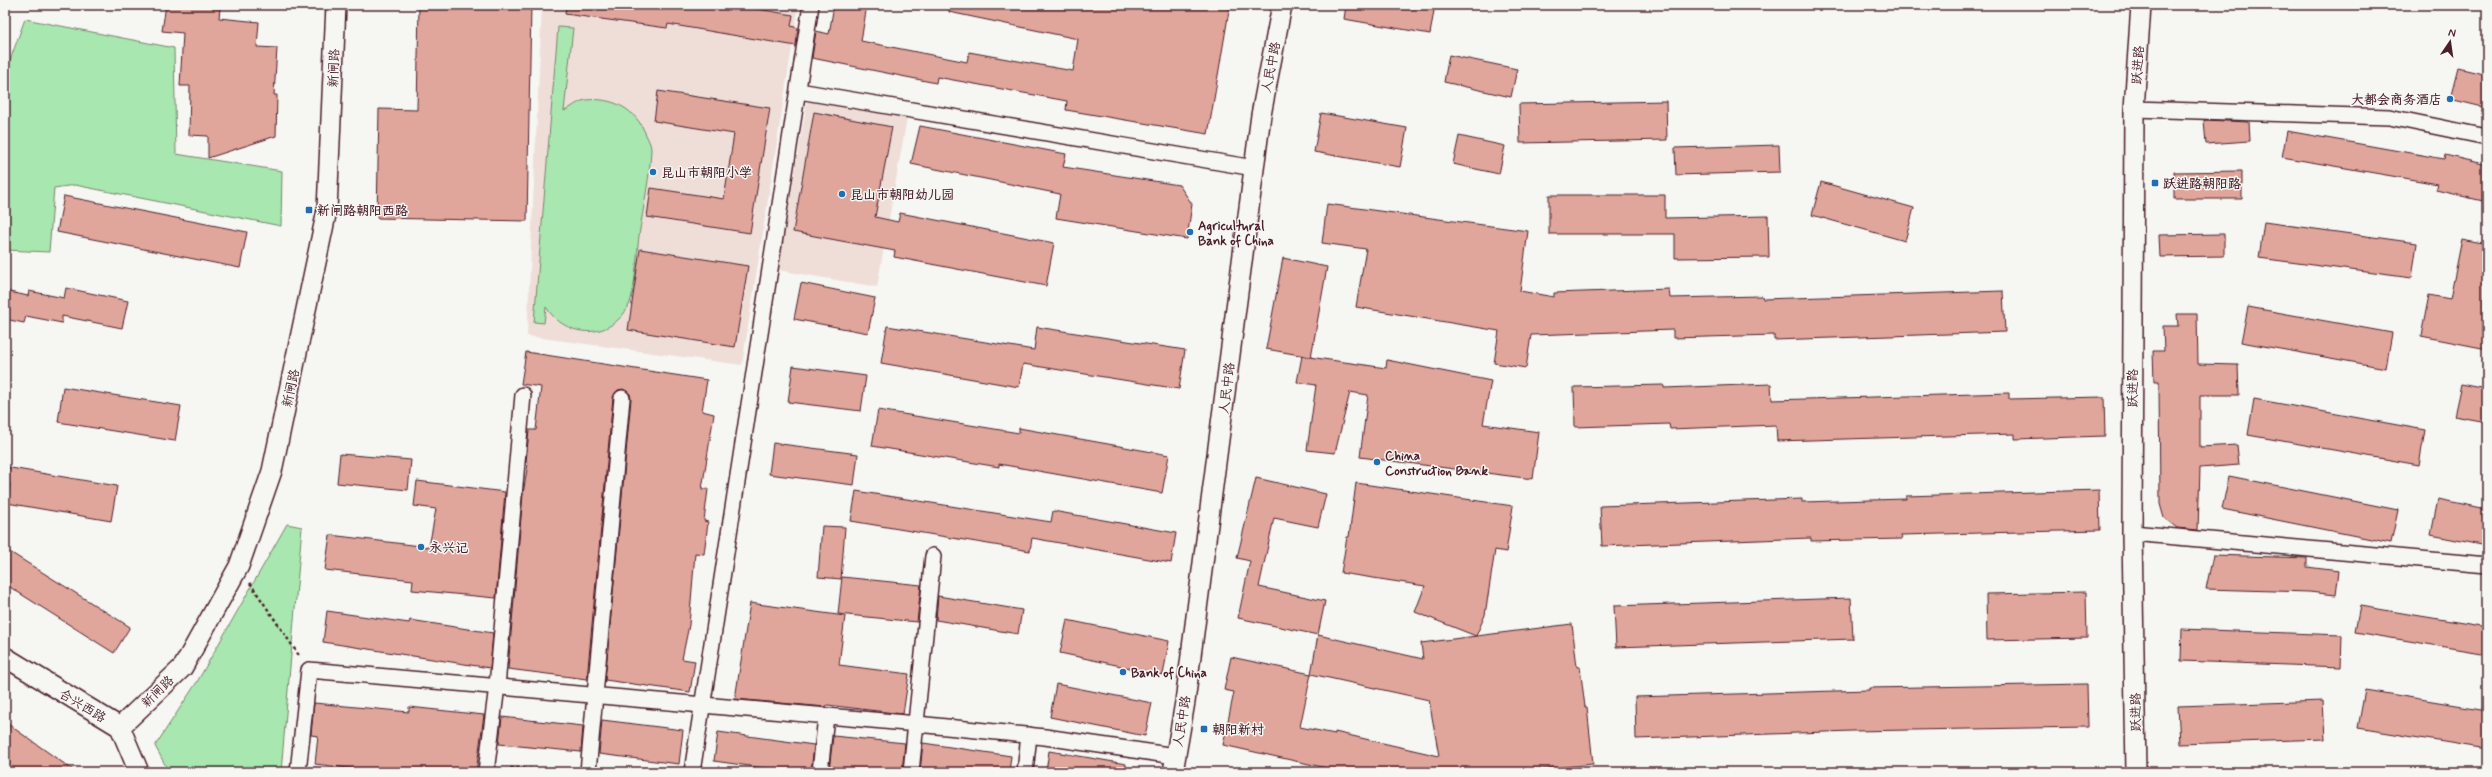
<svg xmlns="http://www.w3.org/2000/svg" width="2492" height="777" viewBox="0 0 2492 777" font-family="Mynerve,'LXGW WenKai TC',sans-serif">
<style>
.built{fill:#efded8}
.green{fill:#a8e7af;stroke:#79836d}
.building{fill:#e0a69b;stroke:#4a1f2b;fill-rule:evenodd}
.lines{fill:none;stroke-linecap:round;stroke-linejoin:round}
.minor-casing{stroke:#4a1f2b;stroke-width:18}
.tertiary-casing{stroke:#4a1f2b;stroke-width:22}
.path{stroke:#4a1f2b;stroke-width:2.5;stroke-dasharray:3 3;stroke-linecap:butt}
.minor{stroke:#f6f6f2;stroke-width:15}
.tertiary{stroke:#f6f6f2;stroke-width:19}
.poi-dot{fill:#1f6fb2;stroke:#f6f6f2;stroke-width:1.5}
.labels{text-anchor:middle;stroke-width:3;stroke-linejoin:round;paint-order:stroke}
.street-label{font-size:13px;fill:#4a1f2b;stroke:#f6f6f2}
.poi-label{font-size:13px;font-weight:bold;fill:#4a1f2b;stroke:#f6f6f2;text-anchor:start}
</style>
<rect width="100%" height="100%" fill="#f6f6f2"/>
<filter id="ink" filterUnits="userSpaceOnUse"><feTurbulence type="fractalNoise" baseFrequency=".025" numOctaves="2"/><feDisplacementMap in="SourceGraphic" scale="8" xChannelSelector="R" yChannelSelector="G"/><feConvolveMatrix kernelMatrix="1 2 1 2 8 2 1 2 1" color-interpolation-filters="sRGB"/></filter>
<g filter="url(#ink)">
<g class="built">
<path d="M542,5H772L798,9L742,365L527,336Z"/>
<path d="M807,101L907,118L877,287L778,270Z"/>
</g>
<g class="green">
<path d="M25,19L174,48L176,154L282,171L281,226L75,185L54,188L49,252L5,250V74Z"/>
<path d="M558,27L573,28L564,111C571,108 578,101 586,100C613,97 636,109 646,135C648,139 651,144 651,149C650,178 643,208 639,236C637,252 635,292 629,305C611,341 566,339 546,307L544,323L534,322Z"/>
<path d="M287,524L302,527L281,772H169L155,746L197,682Z"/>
</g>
<g class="building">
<path d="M166,5H201L220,8L219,18L259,22L257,47L277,48L274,95H277L276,136L208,158V136L189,135L190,86H180L183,33L162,31Z"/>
<path d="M419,5H531L527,221L377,218L379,109L417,110Z"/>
<path d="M566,5H734L793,15L791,26L798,28L796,46L668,24L667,28L565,14Z"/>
<path d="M834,5H867L861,41L967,62L969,52L1073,71L1078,39L949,12V5H1230L1208,134L1066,110L1067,101L937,77L936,83L812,58L816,31L829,34Z"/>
<path d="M1346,5H1435L1430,34L1344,19Z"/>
<path d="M1449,55L1517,69L1511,97L1444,82Z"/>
<path d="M2458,68L2487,75V108L2450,99Z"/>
<path d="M658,91L770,108L750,233L647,217L651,188L724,199L734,134L654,121Z"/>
<path d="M1666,101L1667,140L1520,143L1519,104Z"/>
<path d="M814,112L892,127L875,217L898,222L900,213L1054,243L1046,286L894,257L895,251L793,232Z"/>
<path d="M1321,113L1407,128L1400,167L1314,152Z"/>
<path d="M2204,120L2249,122L2250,141L2206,144Z"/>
<path d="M920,126L1066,154L1063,167L1179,185L1192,204L1187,239L1056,218L1060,194L911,164Z"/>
<path d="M2287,131L2444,159L2445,155L2487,165V202L2436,190L2438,184L2282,157Z"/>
<path d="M1459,136L1505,146L1499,174L1453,164Z"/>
<path d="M1779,145L1780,172L1676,175L1675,148Z"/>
<path d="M2242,171V199H2174V172Z"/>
<path d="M1821,182L1914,208L1905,241L1812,215Z"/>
<path d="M1549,195H1665V218L1768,216L1769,257L1675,258V234H1549Z"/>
<path d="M64,196L247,232L240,268L57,232Z"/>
<path d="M1327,204L1528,231L1520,291L1554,297V293L1669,289L1670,298L1762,296L1763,299L2003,291L2005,332L1774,340V335L1673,338V330L1531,335L1526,368L1494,363L1499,331L1356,307L1366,249L1322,243Z"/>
<path d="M2264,222L2417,243L2412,278L2259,258Z"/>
<path d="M2224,234V256L2160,257L2159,235Z"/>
<path d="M2462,239L2487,244V349L2421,336L2429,295L2450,299Z"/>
<path d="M640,249L748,266L735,347L628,330Z"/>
<path d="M1283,258L1327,267L1311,357L1266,349Z"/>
<path d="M801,283L875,298L868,333L794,319Z"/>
<path d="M66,288L128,301L122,328L62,316V323L26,316L24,323L5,319V291L28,296L29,291L64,298Z"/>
<path d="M2248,307L2392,333L2386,368L2241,342Z"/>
<path d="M2177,314H2197L2198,364L2238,365L2239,395H2200V447L2237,445L2239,465L2200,468L2198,530L2177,528L2164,518L2160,504L2159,382H2154L2153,351H2164L2163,326H2178Z"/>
<path d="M887,326L1034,350L1037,327L1185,350L1179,389L1023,364L1019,387L881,363Z"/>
<path d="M526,352L707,380L702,411L714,414L702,489H708L704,521L708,522L704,554L695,553L689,625L682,659L695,661L690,692L605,680L631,399L630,394L623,389L618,390L613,397L587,679L508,669L523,494L528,463L526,462L529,430H536L541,387L521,384Z"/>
<path d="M1302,356L1386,368L1387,360L1491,381L1483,424L1539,432L1533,479L1360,457L1368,395L1350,392L1335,453L1307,450L1316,385L1297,382Z"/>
<path d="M793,366L866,376L861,411L788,402Z"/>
<path d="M1771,384L1772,400L2009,393V399L2104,397L2105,436L2015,439V434L1777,441L1776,425L1670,429L1669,424L1575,427L1574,387L1664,385V388Z"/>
<path d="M2461,384L2487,389V422L2454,416Z"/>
<path d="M63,387L181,406L175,441L58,422Z"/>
<path d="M2254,399L2425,430L2419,465L2248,435Z"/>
<path d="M878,410L1019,433V428L1169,455L1162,493L999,464V467L872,446Z"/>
<path d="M773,443L858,454L854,485L769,474Z"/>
<path d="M340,454L411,460L408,490L337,483Z"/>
<path d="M5,467L117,486L111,521L7,503L10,484H5Z"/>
<path d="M2229,476L2398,510L2391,543L2222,509Z"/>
<path d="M1256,478L1326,494L1318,527L1274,518L1259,587L1325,601L1318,635L1238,618L1250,561L1237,558Z"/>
<path d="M417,481L505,492L496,598L412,590L413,580L325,570L330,535L429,547L436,509L414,506Z"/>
<path d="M1356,483L1513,506L1506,552L1495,550L1485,615L1476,636L1415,612L1425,586L1341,573L1347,537H1349Z"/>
<path d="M2099,490L2100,530L1901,535L1902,539L1811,541V538L1602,546L1600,506L1802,499V502L1906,499V496Z"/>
<path d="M856,491L1051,522L1053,511L1176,533L1171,563L1032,538L1030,551L851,521Z"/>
<path d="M2438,499L2487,509V546L2431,535Z"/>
<path d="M822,526L845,527L841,579L818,577Z"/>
<path d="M5,549L130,627L114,653L5,584Z"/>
<path d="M2213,555L2307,558V567L2339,571L2336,595L2309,592L2206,589Z"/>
<path d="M842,577L921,585L917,622L838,614Z"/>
<path d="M2086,592L2087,638L1987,640L1986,594Z"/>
<path d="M938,596L1022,610L1018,634L936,620Z"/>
<path d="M1851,598L1853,639L1616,647L1614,606Z"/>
<path d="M750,603L845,616L839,665L909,674L903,714L827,705L826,707L735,699Z"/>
<path d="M2360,606L2487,627V654L2355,632Z"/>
<path d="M327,611L409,623L410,620L493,633L490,668L323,642Z"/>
<path d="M1067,620L1169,641L1163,675L1060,653Z"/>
<path d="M1572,624L1577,667H1580L1585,707H1587L1593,764L1514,772H1326L1327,768L1223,745L1234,692L1224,690L1231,657L1311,674L1318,635L1423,659L1421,643ZM1311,674L1429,700L1439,756L1335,732V734L1300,727Z"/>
<path d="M2182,629L2342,635L2341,667L2181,661Z"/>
<path d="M1056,684L1152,703L1145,736L1050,717Z"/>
<path d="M2087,684L2088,727L1852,731L1636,739L1635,697L1869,690V688Z"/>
<path d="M2365,690L2487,710V749L2358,728Z"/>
<path d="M2323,701L2325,739L2180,744L2178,706Z"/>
<path d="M314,703L409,712V707L484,715L476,772H382L315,764L318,736L311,735Z"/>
<path d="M502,717L583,726L581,752L499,744Z"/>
<path d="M602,720L683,730L679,764L599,754Z"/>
<path d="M5,722L76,772H5Z"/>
<path d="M718,732L814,745L811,772H792L714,761Z"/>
<path d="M833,736L905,743L902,772L829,771Z"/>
<path d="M923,743L1011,756L1009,772H920Z"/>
<path d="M1049,751L1126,764V772H1046Z"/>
</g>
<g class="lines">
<g class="minor-casing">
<g id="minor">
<path d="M799,91L1254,168"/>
<path d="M2134,109L2389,117L2487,137"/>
<path d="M2132,533L2487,565"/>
<path d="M298,772L309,670L917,724L1045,737L1175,756"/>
<path d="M486,772L497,686L523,395"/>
<path d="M588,772L622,398"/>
<path d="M692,772L811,5"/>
<path d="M820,772L826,716"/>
<path d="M911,772L933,556"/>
<path d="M1025,772L1029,735"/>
</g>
</g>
<g class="tertiary-casing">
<g id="tertiary">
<path d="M5,657L120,727L139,772"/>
<path d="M120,727L183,667L239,566L272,471L327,210L336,5"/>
<path d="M1173,772L1185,702L1261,115L1282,5"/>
<path d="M2136,772L2132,533L2134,109L2141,5"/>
</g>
</g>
<g class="path">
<path d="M250,583L300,657"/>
<path d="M507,772L509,768L572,771"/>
</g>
<use href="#minor" class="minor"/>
<use href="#tertiary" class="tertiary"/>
</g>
</g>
<g class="poi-dot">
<circle cx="2450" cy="99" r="4"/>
<circle cx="653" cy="172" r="4"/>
<rect x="2151" y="179" width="8" height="8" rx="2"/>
<circle cx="842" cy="194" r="4"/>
<rect x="305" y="206" width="8" height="8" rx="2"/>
<circle cx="1190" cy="232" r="4"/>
<circle cx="1377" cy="462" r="4"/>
<circle cx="421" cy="547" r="4"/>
<circle cx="1123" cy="672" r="4"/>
<rect x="1200" y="725" width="8" height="8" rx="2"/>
</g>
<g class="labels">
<g class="street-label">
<text transform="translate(2137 65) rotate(-86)" y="5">跃进路</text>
<text transform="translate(1270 67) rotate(-79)" y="5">人民中路</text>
<text transform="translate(333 68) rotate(-88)" y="5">新闸路</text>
<text transform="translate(290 388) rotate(-78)" y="5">新闸路</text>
<text transform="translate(1226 388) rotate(-83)" y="5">人民中路</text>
<text transform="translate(2132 388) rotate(-90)" y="5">跃进路</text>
<text transform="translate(157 691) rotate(-44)" y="5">新闸路</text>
<text transform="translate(83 705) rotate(31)" y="5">合兴西路</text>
<text transform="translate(2135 712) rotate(-91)" y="5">跃进路</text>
<text transform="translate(1181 721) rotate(-81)" y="5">人民中路</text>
</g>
<g class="poi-label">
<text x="2442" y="104" text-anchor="end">大都会商务酒店</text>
<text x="661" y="177">昆山市朝阳小学</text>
<text x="2163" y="188">跃进路朝阳路</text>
<text x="850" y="199">昆山市朝阳幼儿园</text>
<text x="317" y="215">新闸路朝阳西路</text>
<text x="1198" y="230">Agricultural<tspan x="1198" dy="15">Bank of China</tspan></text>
<text x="1385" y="460">China<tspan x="1385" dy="15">Construction Bank</tspan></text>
<text x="429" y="552">永兴记</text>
<text x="1131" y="677">Bank of China</text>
<text x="1212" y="734">朝阳新村</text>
</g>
</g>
<rect width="2492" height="777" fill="none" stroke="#f6f6f2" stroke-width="20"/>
<rect x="10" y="10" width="2472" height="757" fill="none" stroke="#4a1f2b" stroke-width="1.5" filter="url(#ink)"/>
<g transform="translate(2450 42) rotate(13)" stroke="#f6f6f2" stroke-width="3" paint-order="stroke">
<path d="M0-3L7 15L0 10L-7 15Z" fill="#4a1f2b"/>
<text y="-6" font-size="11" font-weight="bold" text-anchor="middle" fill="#4a1f2b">N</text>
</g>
</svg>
